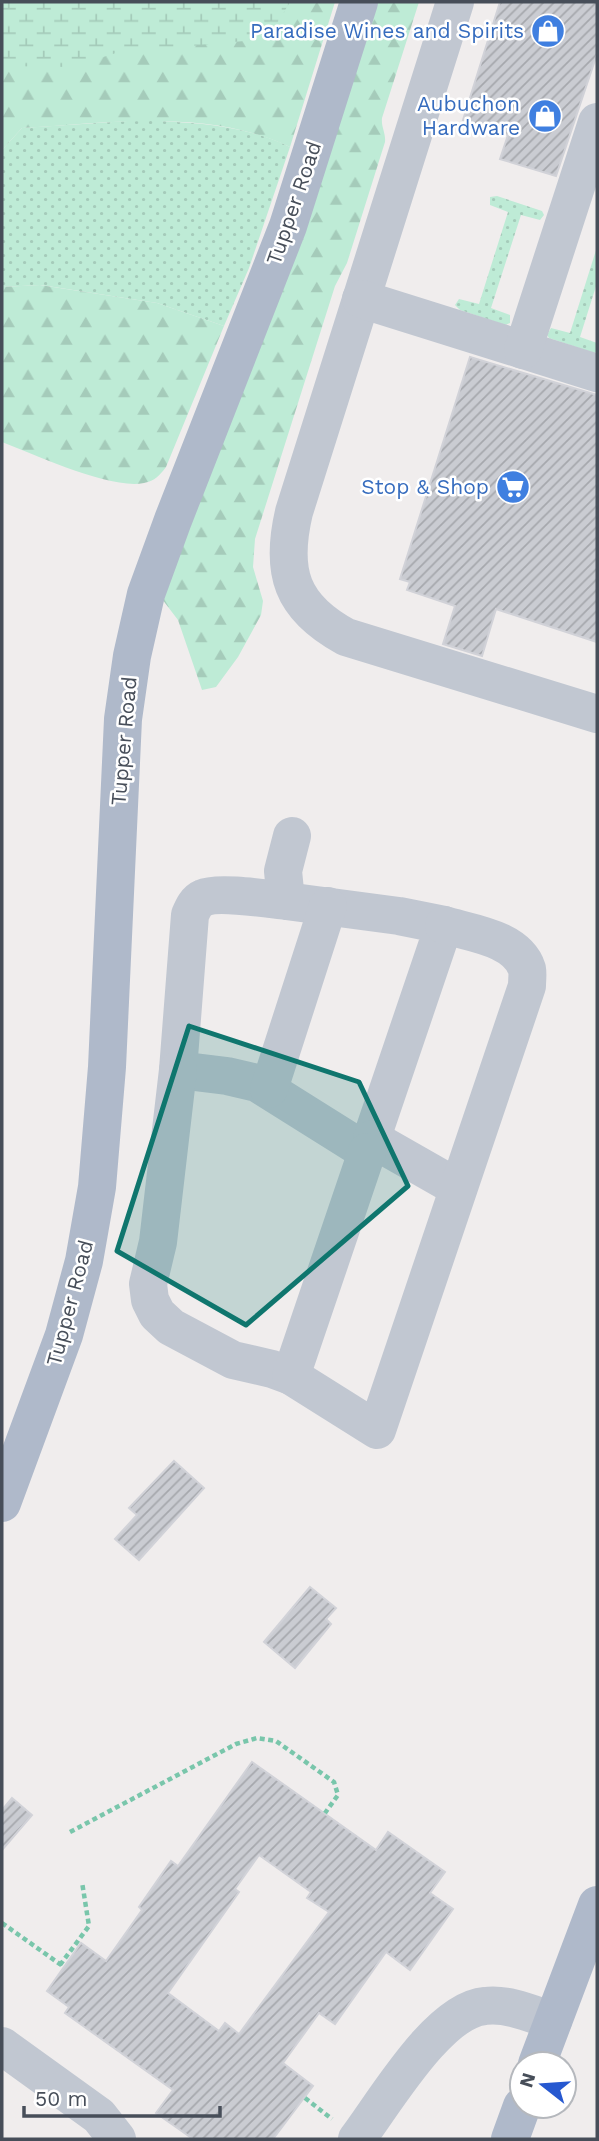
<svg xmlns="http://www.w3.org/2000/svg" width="599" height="2141" viewBox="0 0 599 2141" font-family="'Work Sans',sans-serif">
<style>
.grass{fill:url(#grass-dots)}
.forest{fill:url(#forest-firs)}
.wetland{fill:url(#wetland-marsh)}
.building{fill:url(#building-hatch);stroke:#d1d2d8;stroke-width:2;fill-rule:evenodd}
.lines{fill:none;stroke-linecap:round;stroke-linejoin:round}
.path{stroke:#79c6ab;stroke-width:4.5;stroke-dasharray:5 3.5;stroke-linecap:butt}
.minor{stroke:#c1c7d1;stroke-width:38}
.major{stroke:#afb9ca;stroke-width:38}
.marked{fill:#0f766e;fill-opacity:0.2;stroke:#0f766e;stroke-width:5;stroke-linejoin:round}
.labels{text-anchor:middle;stroke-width:5;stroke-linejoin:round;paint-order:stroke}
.shop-label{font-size:21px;fill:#366cbe;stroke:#fff;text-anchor:end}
.street-label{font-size:21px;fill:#474e59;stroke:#fff}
</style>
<defs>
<pattern id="grass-dots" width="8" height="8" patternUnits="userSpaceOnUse" patternTransform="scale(1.75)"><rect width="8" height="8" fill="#beebd6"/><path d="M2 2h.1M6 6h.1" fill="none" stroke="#a5cbba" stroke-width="1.8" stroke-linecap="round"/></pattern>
<pattern id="forest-firs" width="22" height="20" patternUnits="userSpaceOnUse" patternTransform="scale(1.75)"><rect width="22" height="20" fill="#beebd6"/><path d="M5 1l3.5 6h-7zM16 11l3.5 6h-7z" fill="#a5cbba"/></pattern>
<pattern id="wetland-marsh" width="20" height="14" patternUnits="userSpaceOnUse" patternTransform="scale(1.75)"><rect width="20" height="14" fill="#beebd6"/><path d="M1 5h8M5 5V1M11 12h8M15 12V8" fill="none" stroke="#a5cbba"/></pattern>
<pattern id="building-hatch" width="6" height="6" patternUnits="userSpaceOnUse" patternTransform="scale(1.75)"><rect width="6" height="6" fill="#caccd2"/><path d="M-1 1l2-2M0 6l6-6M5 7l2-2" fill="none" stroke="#a6a8ad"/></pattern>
</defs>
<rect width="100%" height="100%" fill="#f0eded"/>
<g class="grass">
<path d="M143,120C195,123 243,124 290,147L249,268L224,326L157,303L41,285L2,287V150L22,128Z"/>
<path d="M497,196L542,211L544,215L540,220L521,215L491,308L510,315V323L505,325L460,310L455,305L459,299L479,304L508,212L490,205V197Z"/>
<path d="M597,247V283L580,337L597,343V352L594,353L549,338L547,335L551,328L570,333Z"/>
</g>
<g class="forest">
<path d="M2,2H335L290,147C207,108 110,123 22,128L2,150Z"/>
<path d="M374,2H419L382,118C381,127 386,133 385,142L347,263L335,286L255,539L253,567L263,601L261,615L238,657L216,687L202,690L178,620L162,599Z"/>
<path d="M40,285L157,303L224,326L166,467C160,475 155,481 144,483C111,490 36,455 2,442V287Z"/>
</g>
<path class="wetland" d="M2,2H290L270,35L244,41L116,53L71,67L2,66Z"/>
<g class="building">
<path d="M500,2H597V54L556,176L500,159L508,135L463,120Z"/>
<path d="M470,357L597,395V642L496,609L482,656L443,644L455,606L407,590L410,582L400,579Z"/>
<path d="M174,1461L204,1488L139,1560L115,1539L137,1515L129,1508Z"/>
<path d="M310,1587L336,1608L326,1619L331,1624L295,1668L264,1642Z"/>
<path d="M252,1762L376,1850L388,1832L445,1872L430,1893L453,1909L410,1970L386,1952L335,2024L319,2013L283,2063L313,2086L273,2139H193L156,2113L173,2090L65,2013L69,2007L47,1991L81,1943L106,1961L142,1910L139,1907L171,1861L178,1866ZM259,1855L311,1892L307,1898L329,1912L239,2034L225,2023L219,2031L168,1993L239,1892L235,1889Z"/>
<path d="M12,1798L32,1815L2,1850V1810Z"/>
</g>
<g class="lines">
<g class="path">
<path d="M70,1832L236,1744L257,1738L276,1741L334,1782L338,1795L325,1813"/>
<path d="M2,1923L64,1967"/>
<path d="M60,1965L89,1926L82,1882"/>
<path d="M305,2098L332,2119"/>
</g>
<g class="minor">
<path d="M455,2L294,512C280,572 291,607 346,637L597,714"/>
<path d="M361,299L597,373"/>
<path d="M523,350L597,122"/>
<path d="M286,901C268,899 218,891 203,898C196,901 193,908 190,915L178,1070L227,1076L257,1083L367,1152L444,925L399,916L286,901L283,871L292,836"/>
<path d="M178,1070L158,1242L148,1284L150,1300L157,1314L171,1327L233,1360L272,1369L291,1376"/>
<path d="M269,1089L328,906"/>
<path d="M372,1139L458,1188"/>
<path d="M367,1152L291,1376L377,1430L527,986C527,980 528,974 527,969C517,938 470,933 444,925"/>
<path d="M2,2046L99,2116L117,2139"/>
<path d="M357,2139C385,2102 438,2010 485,2006C508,2003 532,2014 553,2021"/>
</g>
<g class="major">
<path d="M2,1503L64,1335L84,1261L97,1187L107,1067L123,719L132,656L146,594L173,520L288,226L359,2"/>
<path d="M537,2064L597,1905"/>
<path d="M510,2139L522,2106"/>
</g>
</g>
<path class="marked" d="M189,1026L359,1082L408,1186L246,1325L117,1251Z"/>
<defs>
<g id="shop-disc" transform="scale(1.75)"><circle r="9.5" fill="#3f7fe0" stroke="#fff"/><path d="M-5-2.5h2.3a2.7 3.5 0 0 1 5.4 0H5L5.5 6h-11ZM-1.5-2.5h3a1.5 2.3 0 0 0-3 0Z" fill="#fff"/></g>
<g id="supermarket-disc" transform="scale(1.75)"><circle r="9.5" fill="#3f7fe0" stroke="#fff"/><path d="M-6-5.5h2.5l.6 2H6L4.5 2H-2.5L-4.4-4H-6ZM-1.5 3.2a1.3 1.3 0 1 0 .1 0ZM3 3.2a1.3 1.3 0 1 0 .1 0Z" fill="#fff"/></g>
</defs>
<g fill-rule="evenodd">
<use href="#shop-disc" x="548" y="31"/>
<use href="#shop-disc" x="545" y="116"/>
<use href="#supermarket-disc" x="513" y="487"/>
</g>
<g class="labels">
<g class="shop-label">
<text x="524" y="38">Paradise Wines and Spirits</text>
<text x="520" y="111">Aubuchon<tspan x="520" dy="24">Hardware</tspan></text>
<text x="489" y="494">Stop &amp; Shop</text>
</g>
<g class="street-label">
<text transform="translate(294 203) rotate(-71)" y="7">Tupper Road</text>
<text transform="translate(124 741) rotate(-85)" y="7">Tupper Road</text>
<text transform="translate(70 1303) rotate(-75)" y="7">Tupper Road</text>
</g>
</g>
<rect width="599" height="2141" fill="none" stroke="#474e59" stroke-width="7"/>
<g transform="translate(543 2085) rotate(287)"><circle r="33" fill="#ffffff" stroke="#b5b8bd" stroke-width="2"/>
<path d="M0-5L12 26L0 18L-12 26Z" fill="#2658d0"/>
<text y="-10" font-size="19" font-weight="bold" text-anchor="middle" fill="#474e59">N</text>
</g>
<path d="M24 2106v10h196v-10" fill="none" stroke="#474e59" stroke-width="3.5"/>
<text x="35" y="2106" font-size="21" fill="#474e59" stroke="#ffffff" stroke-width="5" paint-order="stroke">50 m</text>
</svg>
